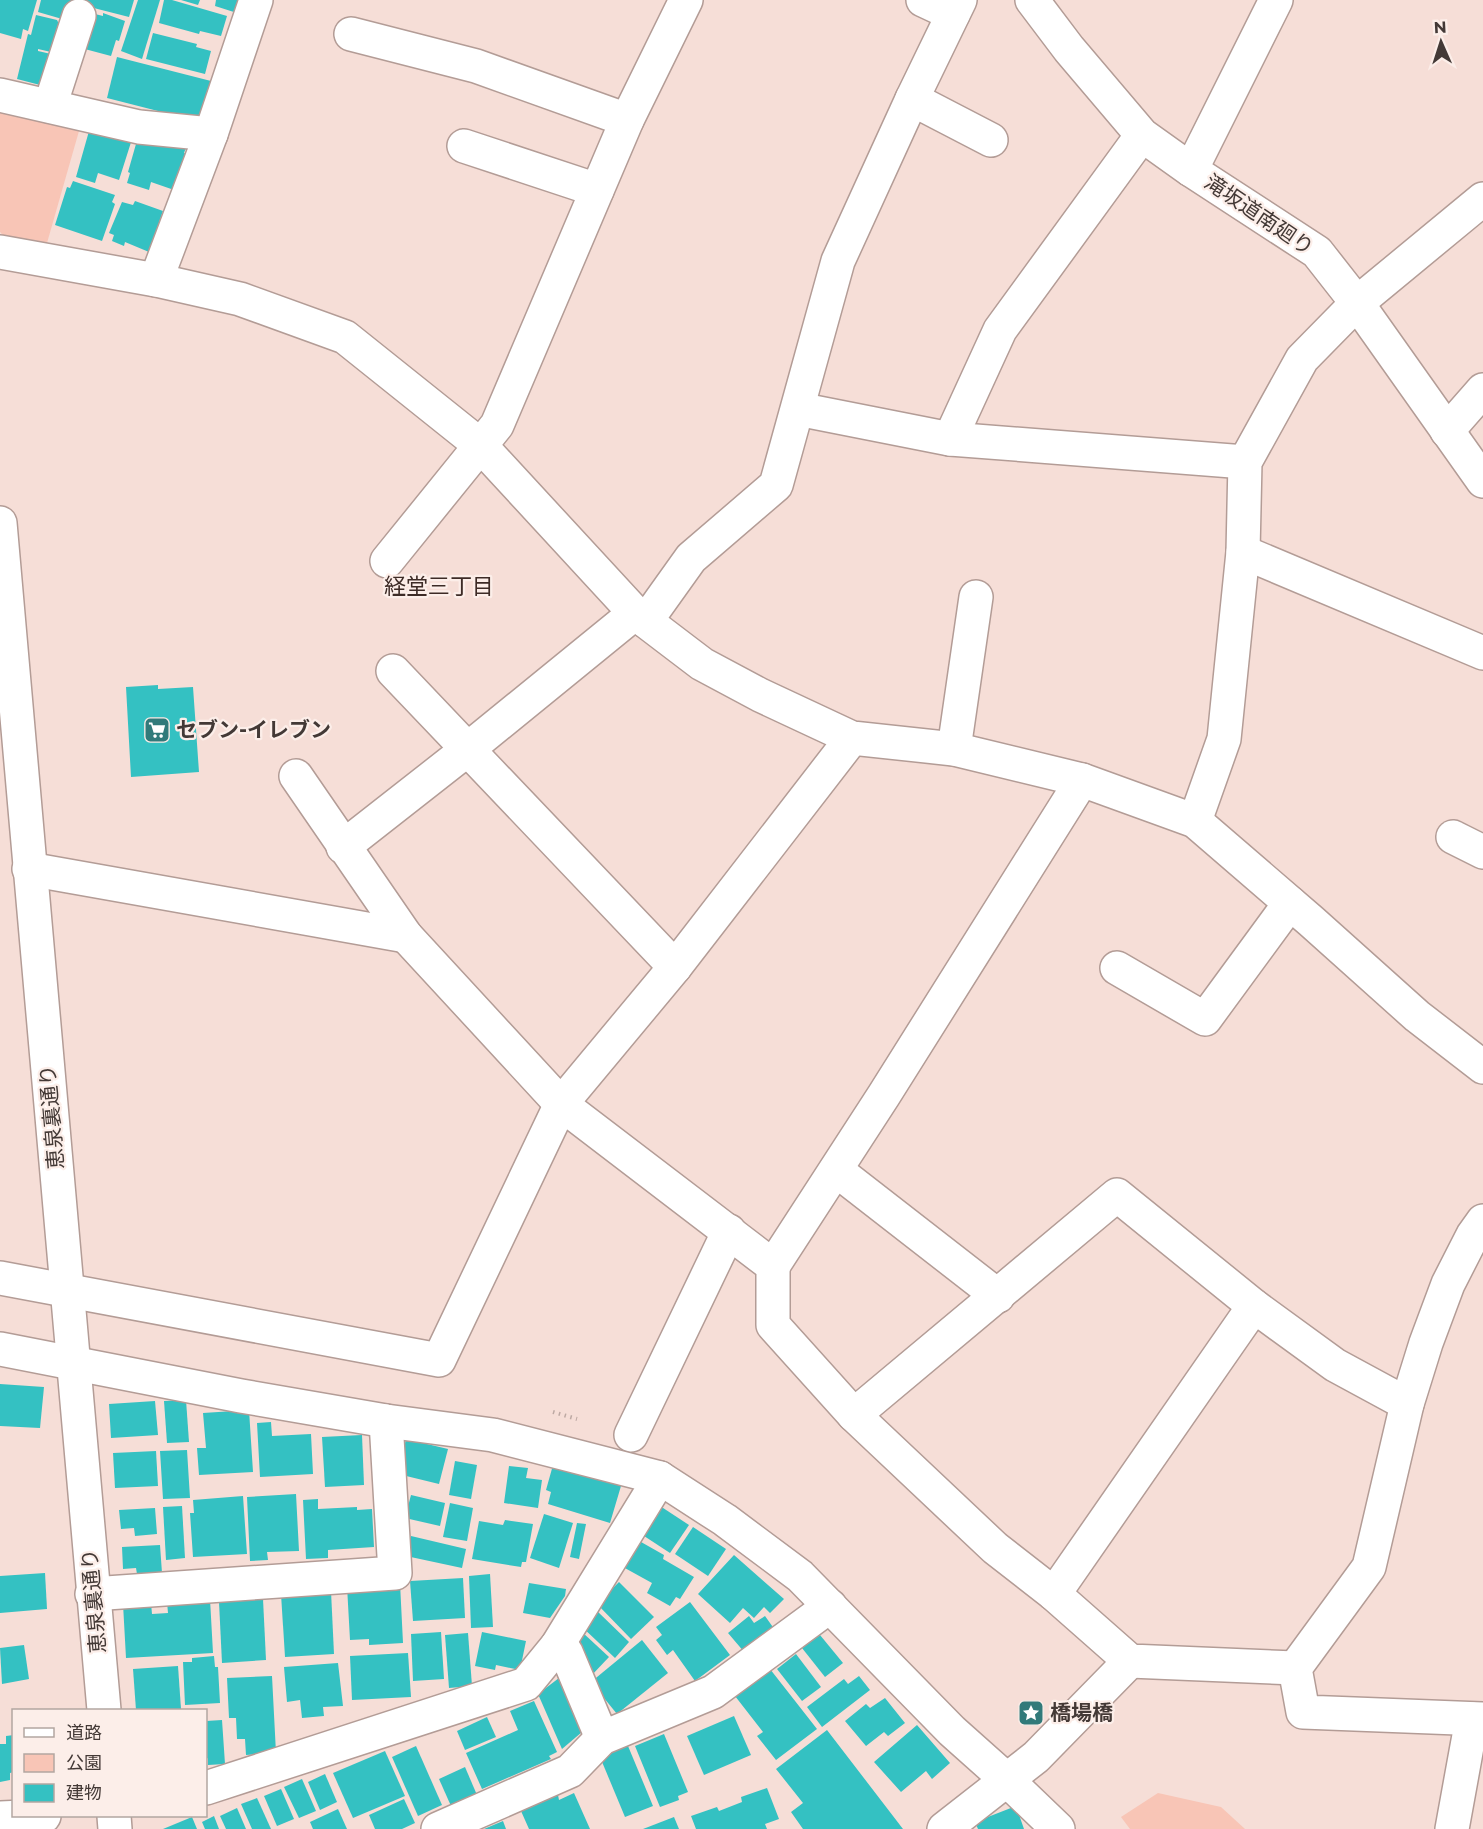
<svg xmlns="http://www.w3.org/2000/svg" width="1483" height="1829" viewBox="0 0 1483 1829" font-family="Montserrat,'Noto Sans JP',sans-serif">
<style>
.green{fill:#f8c5b6}
.building{fill:#34c1c2}
.lines{fill:none;stroke-linecap:round;stroke-linejoin:round}
.minor-casing{stroke:#b39c96;stroke-width:36}
.path{stroke:#bda9a3;stroke-width:4;stroke-dasharray:1.5 4.5;stroke-linecap:butt}
.minor{stroke:#fff;stroke-width:33}
.labels{text-anchor:middle;stroke-width:4.5;stroke-linejoin:round;paint-order:stroke}
.street-label{font-size:21px;fill:#433936;stroke:#fceee9}
.poi-label{font-size:21px;font-weight:bold;fill:#433936;stroke:#fceee9;text-anchor:start}
.neighbourhood-label{font-size:22px;fill:#3d2b26;stroke:#fceee9}
</style>
<rect width="100%" height="100%" fill="#f6ded7"/>
<g class="green">
<path d="M0,107L81,124L45,250L10,243L0,232Z"/>
<path d="M1158,1793L1221,1807L1245,1829H1130L1121,1817Z"/>
</g>
<g class="building">
<path d="M0,0H37L28,31L23,29L21,39L0,33Z"/>
<path d="M41,0H74L69,21L38,12Z"/>
<path d="M84,0H134L129,17L82,5Z"/>
<path d="M138,0H160L142,59L121,51Z"/>
<path d="M164,0H172L227,16L221,36L200,31L199,34L159,23Z"/>
<path d="M181,0H200L198,5Z"/>
<path d="M216,0H240L237,13L215,6Z"/>
<path d="M103,13L125,21L119,41L116,40L111,56L81,48L95,14L103,16Z"/>
<path d="M36,15L57,20L59,24L51,52L38,49V51L51,54L45,79L42,78L40,85L17,79L28,34L31,35Z"/>
<path d="M153,33L197,44L196,47L211,51L205,74L146,59Z"/>
<path d="M117,57L211,81L201,122L107,98Z"/>
<path d="M91,124L133,136L119,180L98,173L95,183L76,177Z"/>
<path d="M138,137L187,145L184,153L189,155L177,191L151,182L149,190L127,183L130,173L128,172Z"/>
<path d="M73,181L115,195L112,202L115,204L102,241L55,225L67,187L70,188Z"/>
<path d="M135,201L163,211L149,252L125,242L124,246L112,241L114,235L109,233L122,202L133,205Z"/>
<path d="M158,685V689L193,687L199,772L131,777L126,687Z"/>
<path d="M0,1384L44,1387L40,1428L0,1426Z"/>
<path d="M186,1400L189,1442L167,1443L164,1401Z"/>
<path d="M155,1401L158,1435L111,1438L109,1404Z"/>
<path d="M249,1410L253,1472L199,1475L197,1448H206L203,1413Z"/>
<path d="M271,1422L272,1436L311,1434L313,1474L260,1477L257,1423Z"/>
<path d="M362,1435L364,1485L325,1487L322,1437Z"/>
<path d="M406,1439L448,1449L439,1484L398,1474Z"/>
<path d="M187,1450L190,1498L163,1499L160,1451Z"/>
<path d="M156,1451L158,1486L115,1488L113,1453Z"/>
<path d="M455,1461L477,1465L471,1499L449,1495Z"/>
<path d="M553,1465L621,1486L610,1523L548,1504L551,1492L546,1490Z"/>
<path d="M509,1466L528,1468L526,1478L542,1480L538,1508L504,1503Z"/>
<path d="M296,1494L299,1551L267,1552L268,1560L250,1561L247,1497Z"/>
<path d="M411,1495L445,1503L440,1526L405,1518Z"/>
<path d="M243,1496L247,1554L193,1557L190,1513H194L193,1500Z"/>
<path d="M318,1499V1509L357,1507V1510L372,1509L374,1547L328,1550V1558L306,1559L303,1500Z"/>
<path d="M450,1503L473,1508L467,1541L443,1537Z"/>
<path d="M657,1504L689,1525L670,1553L638,1532Z"/>
<path d="M182,1506L185,1558L166,1560L163,1507Z"/>
<path d="M155,1508L157,1534L135,1536L134,1528L121,1529L119,1510Z"/>
<path d="M544,1514L573,1523L559,1568L530,1558Z"/>
<path d="M505,1520L533,1524L526,1562H522L521,1567L472,1559L479,1521L503,1525Z"/>
<path d="M577,1523L586,1524L579,1559L570,1557Z"/>
<path d="M693,1527L726,1549L708,1576L675,1554Z"/>
<path d="M411,1536L466,1549L462,1568L406,1556Z"/>
<path d="M634,1538L664,1555L663,1559L694,1577L680,1599L676,1597L670,1606L647,1593L652,1583L623,1567Z"/>
<path d="M160,1545L162,1573L137,1574L136,1568L123,1569L122,1547Z"/>
<path d="M734,1555L784,1599L770,1613L764,1607L754,1618L743,1608L730,1623L698,1594Z"/>
<path d="M45,1573L47,1609L0,1613V1576Z"/>
<path d="M490,1574L493,1627L471,1628L469,1576Z"/>
<path d="M463,1578L465,1618L413,1621L410,1581Z"/>
<path d="M619,1582L654,1617L631,1639L597,1604Z"/>
<path d="M400,1583L403,1643L369,1645V1639L350,1640L347,1586Z"/>
<path d="M529,1583L566,1589L565,1596L550,1618L523,1613Z"/>
<path d="M331,1591L334,1654L285,1657L281,1594Z"/>
<path d="M210,1599L213,1653L126,1658L123,1604L151,1603L152,1614L168,1613L167,1602Z"/>
<path d="M263,1599L266,1660L222,1663L219,1602Z"/>
<path d="M690,1602L730,1655L695,1681L673,1650L667,1655L656,1640L662,1635L656,1627Z"/>
<path d="M596,1610L629,1642L615,1658L581,1626Z"/>
<path d="M749,1616L754,1623L765,1616L775,1630L745,1653L728,1633Z"/>
<path d="M441,1632L444,1679L413,1681L411,1634Z"/>
<path d="M482,1632L526,1641L520,1670L496,1665L495,1670L475,1666Z"/>
<path d="M582,1632L609,1657L591,1676L570,1645Z"/>
<path d="M468,1633L472,1686L449,1688L445,1635Z"/>
<path d="M820,1635L843,1663L825,1677L802,1648Z"/>
<path d="M642,1640L668,1673L617,1714L591,1682Z"/>
<path d="M24,1645L29,1679L2,1684L0,1648Z"/>
<path d="M408,1653L411,1697L352,1700L350,1656Z"/>
<path d="M796,1654L821,1687L802,1701L777,1669Z"/>
<path d="M214,1656L215,1667H218L220,1703L185,1705L183,1662H192V1658Z"/>
<path d="M338,1663L343,1706L323,1707L324,1716L302,1718L300,1700L287,1702L284,1667Z"/>
<path d="M178,1666L181,1709L136,1710L133,1669Z"/>
<path d="M770,1669L817,1729L776,1760L757,1736L763,1732L735,1696Z"/>
<path d="M272,1676L276,1753L246,1755L245,1739H237L236,1718H229L227,1678Z"/>
<path d="M859,1676L870,1690L822,1727L807,1707L844,1679L848,1684Z"/>
<path d="M559,1678L582,1732L562,1749L538,1694Z"/>
<path d="M885,1698L905,1723L888,1736L884,1732L866,1746L845,1721L866,1704L870,1708Z"/>
<path d="M534,1701L557,1752L549,1756L551,1759L482,1789L466,1753L518,1730L510,1711Z"/>
<path d="M734,1716L751,1755L704,1775L687,1736Z"/>
<path d="M487,1717L496,1737L465,1750L457,1731Z"/>
<path d="M222,1720L225,1764L208,1765V1758L206,1759V1721Z"/>
<path d="M917,1725L950,1763L932,1779L926,1771L901,1792L874,1762Z"/>
<path d="M827,1730L903,1829H803L791,1812L803,1803L776,1769Z"/>
<path d="M664,1734L688,1792L678,1796L679,1800L660,1807L635,1746Z"/>
<path d="M14,1735V1772L10,1773V1780L0,1782V1744H6V1736Z"/>
<path d="M416,1746L442,1805L418,1816L392,1757Z"/>
<path d="M628,1746L653,1806L625,1817L600,1757Z"/>
<path d="M385,1751L405,1796L353,1818L333,1773Z"/>
<path d="M465,1767L477,1795L451,1806L439,1779Z"/>
<path d="M325,1774L337,1802L320,1810L308,1782Z"/>
<path d="M302,1779L316,1811L299,1818L284,1787Z"/>
<path d="M767,1788L779,1819L765,1824L767,1829H696L691,1816L717,1807L719,1811L742,1802L741,1797Z"/>
<path d="M281,1789L294,1819L277,1826L264,1796Z"/>
<path d="M574,1793L590,1829H529L521,1811L558,1795L559,1800Z"/>
<path d="M257,1798L271,1829H252L241,1804Z"/>
<path d="M404,1799L415,1823L402,1829H375L369,1815Z"/>
<path d="M1016,1806L1024,1829H978L975,1822Z"/>
<path d="M237,1808L246,1829H226L220,1816Z"/>
<path d="M338,1809L347,1829H313L310,1822Z"/>
<path d="M214,1816L219,1829H205L202,1822Z"/>
<path d="M192,1817L197,1829H163Z"/>
<path d="M674,1817L679,1829H643Z"/>
<path d="M503,1821L506,1829H484Z"/>
</g>
<g class="lines">
<g class="minor-casing">
<g id="minor">
<path d="M923,0L953,14"/>
<path d="M1032,0L1069,49L1142,135L1191,170L1317,252L1357,303L1483,481"/>
<path d="M351,34L476,66L627,120"/>
<path d="M0,95L139,127L211,134"/>
<path d="M912,99L991,140"/>
<path d="M50,106L79,16"/>
<path d="M464,146L597,190"/>
<path d="M1191,170L1276,0"/>
<path d="M0,252L156,280L240,299L345,337L480,445L635,613L702,664L760,695L852,738L954,749L1082,780L1195,821L1311,921L1417,1016L1483,1067"/>
<path d="M156,280L211,134L256,0"/>
<path d="M798,409L950,439L1245,462"/>
<path d="M1447,431L1483,390"/>
<path d="M950,439L1000,330L1142,135"/>
<path d="M0,523L104,1710"/>
<path d="M1243,552L1483,653"/>
<path d="M387,561L497,425L627,120L686,0"/>
<path d="M646,621L691,558L776,485L838,261L912,99L960,0"/>
<path d="M393,671L675,967"/>
<path d="M954,749L976,597"/>
<path d="M296,776L406,936L561,1104L773,1266V1325L854,1415L995,1548L1054,1594L1130,1661L1295,1668"/>
<path d="M1195,821L1224,739L1243,552L1245,462L1302,359L1357,303L1483,199"/>
<path d="M1453,837L1483,852"/>
<path d="M343,847L468,749L635,613"/>
<path d="M29,869L406,936"/>
<path d="M1117,968L1205,1019L1290,903"/>
<path d="M836,1170L998,1296"/>
<path d="M1483,1221L1473,1235L1448,1284L1426,1343L1407,1404L1369,1567L1295,1668L1303,1712L1483,1719"/>
<path d="M773,1266L884,1095L1082,780"/>
<path d="M0,1278L439,1360L561,1104L675,967L852,738"/>
<path d="M0,1349L241,1396L386,1421L493,1435L660,1478L725,1520L800,1576L952,1731L1007,1780L1058,1829"/>
<path d="M854,1415L1117,1195L1254,1306L1335,1365L1407,1404"/>
<path d="M631,1435L729,1231"/>
<path d="M92,1594L395,1573L386,1421"/>
<path d="M1054,1594L1254,1306"/>
<path d="M557,1646L566,1652L602,1738"/>
<path d="M206,1788L526,1684L557,1646L660,1478"/>
<path d="M114,1816L115,1829"/>
<path d="M0,1818L44,1816"/>
<path d="M438,1829L570,1771L602,1738L713,1692L830,1606"/>
<path d="M944,1829L1036,1757L1130,1661"/>
<path d="M1452,1829L1472,1719"/>
</g>
</g>
<path class="path" d="M553,1412L577,1419"/>
<use href="#minor" class="minor"/>
</g>
<defs>
<g id="supermarket-square" transform="scale(1.35)"><rect x="-9" y="-9" width="18" height="18" rx="4" fill="#317a7a" stroke="#fceee9"/><path d="M-6-5.5h2.5l.6 2H6L4.5 2H-2.5L-4.4-4H-6ZM-1.5 3.2a1.3 1.3 0 1 0 .1 0ZM3 3.2a1.3 1.3 0 1 0 .1 0Z" fill="#fff"/></g>
<g id="sight-square" transform="scale(1.35)"><rect x="-9" y="-9" width="18" height="18" rx="4" fill="#317a7a" stroke="#fceee9"/><path d="M0-6L1.8-2.2L6-1.7L2.9 1.2L3.7 5.4L0 3.3L-3.7 5.4L-2.9 1.2L-6-1.7L-1.8-2.2Z" fill="#fff"/></g>
</defs>
<g fill-rule="evenodd">
<use href="#supermarket-square" x="157" y="730"/>
<use href="#sight-square" x="1031" y="1713"/>
</g>
<g class="labels">
<g class="street-label">
<text transform="translate(1259 215) rotate(34)" y="7">滝坂道南廻り</text>
<text transform="translate(52 1117) rotate(-95)" y="7">恵泉裏通り</text>
<text transform="translate(94 1601) rotate(-95)" y="7">恵泉裏通り</text>
</g>
<g class="poi-label">
<text x="176" y="737">セブン-イレブン</text>
<text x="1050" y="1720">橋場橋</text>
</g>
<g class="neighbourhood-label">
<text x="439" y="594">経堂三丁目</text>
</g>
</g>
<rect x="12" y="1709" width="195" height="108" fill="#fceee9" stroke="#b2a6a1" stroke-width="1.5"/>
<rect x="24" y="1728" width="30" height="9" fill="#ffffff" stroke="#b2a6a1" stroke-width="1.5"/>
<text x="66" y="1739" font-size="18" fill="#433936">道路</text>
<rect x="24" y="1754" width="30" height="18" fill="#f8c5b6" stroke="#b2a6a1" stroke-width="1.5"/>
<text x="66" y="1769" font-size="18" fill="#433936">公園</text>
<rect x="24" y="1784" width="30" height="18" fill="#34c1c2" stroke="#b2a6a1" stroke-width="1.5"/>
<text x="66" y="1799" font-size="18" fill="#433936">建物</text>
<g transform="translate(1441 42) rotate(357)" stroke="#fceee9" stroke-width="4.5" paint-order="stroke">
<path d="M0-4.5L10 22L0 15L-10 22Z" fill="#433936"/>
<text y="-9" font-size="16" font-weight="bold" text-anchor="middle" fill="#433936">N</text>
</g>
</svg>
